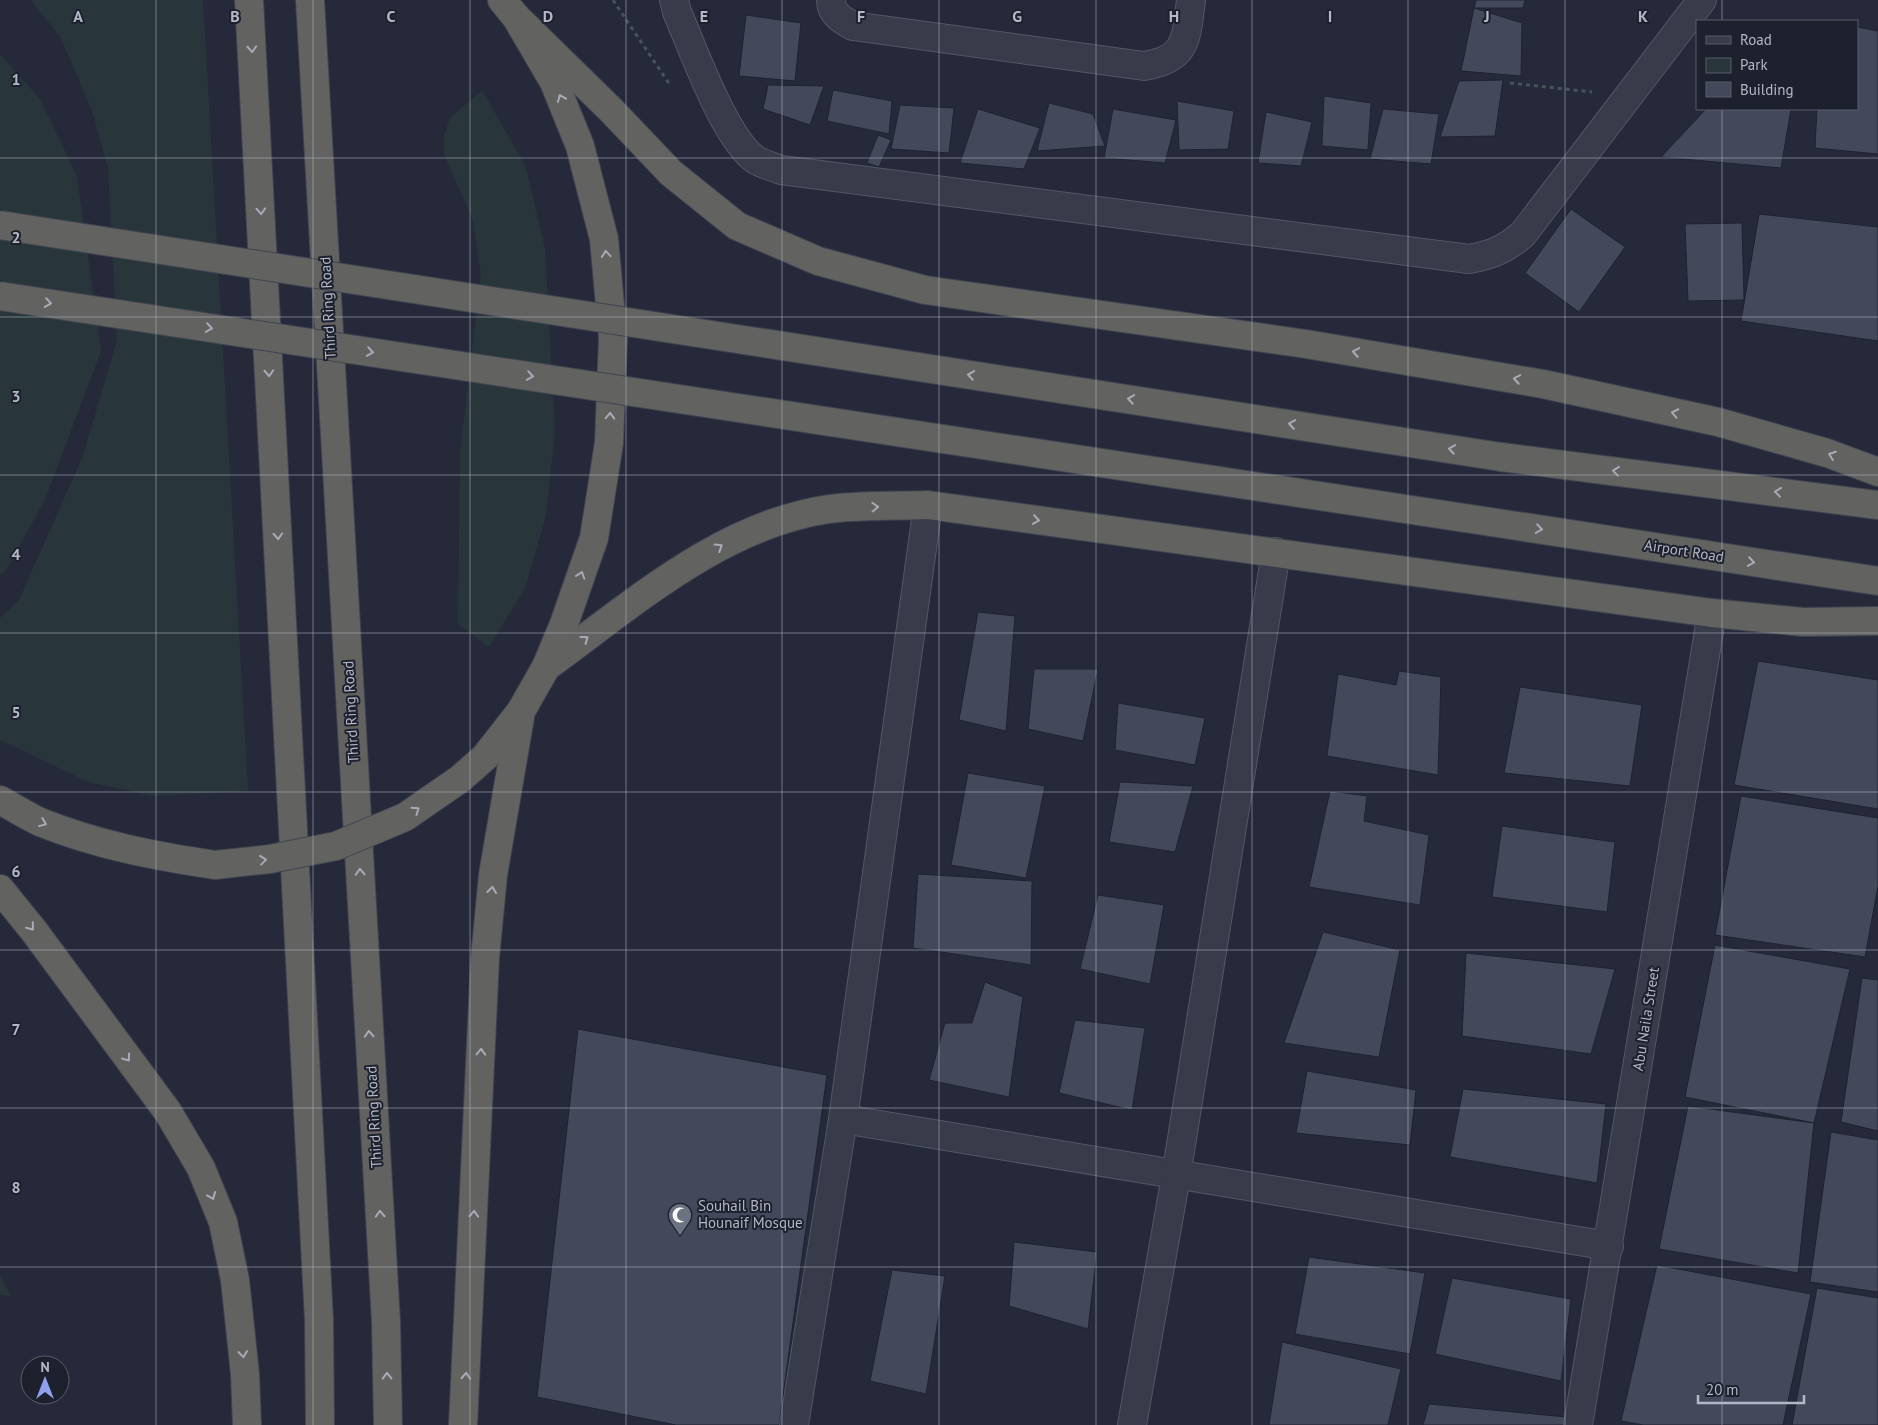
<svg xmlns="http://www.w3.org/2000/svg" width="1878" height="1425" viewBox="0 0 1878 1425" font-family="'PT Sans',sans-serif">
<style>
.green{fill:#28363b}
.building{fill:#44485b;stroke:#1f2330}
.lines{fill:none;stroke-linecap:round;stroke-linejoin:round}
.minor-casing{stroke:#535765;stroke-width:30}
.trunk-casing{stroke:#404451;stroke-width:30}
.path{stroke:#465359;stroke-width:3;stroke-dasharray:4 4;stroke-linecap:butt}
.minor{stroke:#383c4a;stroke-width:28}
.trunk{stroke:#626260;stroke-width:28}
.trunk-bridge-casing{stroke:#404451;stroke-width:30;stroke-linecap:butt}
.trunk-bridge{stroke:#626260;stroke-width:28}
.oneway{stroke:#a8aab6}
.grid{fill:none;stroke:#b4b7c5;stroke-width:1;stroke-opacity:0.55}
.labels{text-anchor:middle;stroke-width:4;stroke-linejoin:round;paint-order:stroke}
.street-label{font-size:15px;fill:#b4b7c5;stroke:#1d212e}
.poi-label{font-size:15px;fill:#b4b7c5;stroke:#1d212e;text-anchor:start}
.grid-label{font-size:16px;text-anchor:middle;font-weight:bold;fill:#b4b7c5;stroke:#1d212e;stroke-width:4;stroke-linejoin:round;paint-order:stroke}
</style>
<rect width="100%" height="100%" fill="#252939"/>
<g class="green">
<path d="M31,0H203L248,791L153,796L88,782L0,740V618L19,600L83,456L117,340L108,168L92,111L61,38Z"/>
<path d="M0,54L40,99L77,176L101,351L45,500L6,570L0,575Z"/>
<path d="M482,90L526,167L545,249L555,430L546,516L525,588L489,647L458,624L460,452L481,276L473,220L444,155V135L450,118Z"/>
<path d="M0,1276L11,1296L0,1295Z"/>
</g>
<g class="building">
<path d="M1476,0H1525L1523,8H1474Z"/>
<path d="M1474,8L1522,23L1521,76L1461,71Z"/>
<path d="M746,15L801,23L795,81L739,76Z"/>
<path d="M1857,27L1878,31V154L1815,148L1817,109H1857Z"/>
<path d="M1503,80L1495,136L1440,137L1459,81Z"/>
<path d="M768,85L824,86L810,125L763,109Z"/>
<path d="M833,90L892,101L889,134L827,121Z"/>
<path d="M1324,96L1371,103L1368,150L1322,146Z"/>
<path d="M1177,101L1234,111L1228,149L1179,150Z"/>
<path d="M1049,103L1093,114L1105,146L1037,151Z"/>
<path d="M900,105L954,108L949,153L891,149Z"/>
<path d="M978,109L1040,128L1024,169L960,163Z"/>
<path d="M1113,109L1176,120L1165,163L1104,158Z"/>
<path d="M1383,109L1439,114L1431,164L1370,159Z"/>
<path d="M1706,109H1791L1781,168L1661,157Z"/>
<path d="M1266,112L1312,122L1301,166L1258,163Z"/>
<path d="M878,135L891,140L879,167L867,163Z"/>
<path d="M1571,209L1625,247L1579,312L1525,273Z"/>
<path d="M1759,214L1878,227V341L1741,321Z"/>
<path d="M1742,223L1744,300L1688,301L1685,224Z"/>
<path d="M978,612L1015,616L1006,731L959,720Z"/>
<path d="M1758,661L1878,680V809L1734,785Z"/>
<path d="M1034,669H1098L1083,741L1028,729Z"/>
<path d="M1399,671L1441,677L1438,775L1327,756L1338,674L1396,685Z"/>
<path d="M1520,687L1642,705L1630,786L1504,773Z"/>
<path d="M1118,703L1205,718L1195,765L1115,750Z"/>
<path d="M968,773L1045,786L1026,878L951,865Z"/>
<path d="M1120,782L1193,786L1175,852L1109,842Z"/>
<path d="M1330,791L1367,796L1364,821L1429,835L1420,905L1309,887Z"/>
<path d="M1741,796L1878,818V886L1865,957L1715,935Z"/>
<path d="M1502,826L1615,842L1607,912L1492,897Z"/>
<path d="M918,874L1032,881L1031,965L913,948Z"/>
<path d="M1098,895L1164,905L1150,984L1080,969Z"/>
<path d="M1323,932L1400,950L1379,1057L1284,1043Z"/>
<path d="M1715,945L1850,969L1814,1123L1685,1097Z"/>
<path d="M1466,953L1615,969L1591,1054L1462,1036Z"/>
<path d="M1862,978L1878,980V1131L1841,1122Z"/>
<path d="M985,982L1023,997L1009,1097L929,1080L945,1023H972Z"/>
<path d="M1075,1020L1145,1028L1132,1110L1059,1093Z"/>
<path d="M578,1029L827,1075L779,1425H676L537,1397Z"/>
<path d="M1307,1071L1416,1090L1410,1145L1296,1133Z"/>
<path d="M1463,1089L1606,1104L1597,1183L1450,1157Z"/>
<path d="M1688,1106L1814,1123L1798,1273L1659,1249Z"/>
<path d="M1831,1132L1878,1140V1292L1810,1282Z"/>
<path d="M1014,1242L1097,1252L1088,1329L1009,1306Z"/>
<path d="M1309,1257L1425,1273L1410,1354L1295,1334Z"/>
<path d="M1657,1265L1811,1294L1783,1425H1643L1621,1421Z"/>
<path d="M892,1270L945,1276L926,1394L870,1381Z"/>
<path d="M1452,1278L1571,1299L1561,1381L1435,1354Z"/>
<path d="M1817,1288L1878,1298V1425H1792Z"/>
<path d="M1282,1342L1401,1369L1388,1425H1269Z"/>
<path d="M1429,1404L1566,1417L1564,1425H1423Z"/>
</g>
<g class="lines">
<g class="minor-casing">
<g id="minor">
<path d="M674,0L677,12C693,49 725,139 756,160C763,164 773,167 781,170L1469,259C1492,255 1506,249 1523,234L1702,0"/>
<path d="M831,0C831,14 842,20 853,26L1144,66C1188,59 1186,38 1191,0"/>
<path d="M843,1119L1609,1246"/>
<path d="M794,1425L843,1119L928,505"/>
<path d="M1132,1425L1176,1176L1276,552"/>
<path d="M1578,1425L1712,613"/>
</g>
</g>
<g class="trunk-casing">
<g id="trunk">
<path d="M249,0L319,1320L320,1425"/>
<path d="M310,0L386,1322L388,1425"/>
<path d="M516,17L611,110L671,173L737,226L818,261L925,290L1306,344L1543,384L1718,422L1827,453L1878,472"/>
<path d="M1501,457L1878,505"/>
<path d="M1491,522L1878,581"/>
<path d="M546,667C632,605 720,525 829,509C861,505 896,506 928,505L1712,613L1803,622L1878,621"/>
<path d="M460,779L485,757L521,711L546,667L564,624L594,538L609,443L613,338L604,239L580,146L554,82L516,17L502,0"/>
<path d="M0,800C13,807 27,816 40,822C97,845 155,856 215,865"/>
<path d="M0,889L34,931L168,1112L201,1168L223,1222L235,1280L245,1374L247,1425"/>
<path d="M463,1425L485,958L493,875L520,717"/>
</g>
</g>
<g class="path">
<path d="M613,0L670,85"/>
<path d="M1510,83L1592,92"/>
</g>
<use href="#minor" class="minor"/>
<use href="#trunk" class="trunk"/>
<g class="trunk-bridge-casing">
<g id="trunk-bridge">
<path d="M0,225L1501,457"/>
<path d="M0,296L1491,522"/>
<path d="M215,865L270,859L336,846L405,817L460,779"/>
</g>
</g>
<use href="#trunk-bridge" class="trunk-bridge"/>
</g>
<defs><path id="oneway-chevron" d="M-2-3.5L2.5 0L-2 3.5" fill="none" stroke-width="1.6" stroke-linecap="round" stroke-linejoin="round" transform="scale(1.25)"/></defs>
<g class="oneway">
<use href="#oneway-chevron" transform="translate(252 49) rotate(87)"/>
<use href="#oneway-chevron" transform="translate(561 98) rotate(-112)"/>
<use href="#oneway-chevron" transform="translate(261 211) rotate(87)"/>
<use href="#oneway-chevron" transform="translate(606 254) rotate(-95)"/>
<use href="#oneway-chevron" transform="translate(48 303) rotate(9)"/>
<use href="#oneway-chevron" transform="translate(209 328) rotate(9)"/>
<use href="#oneway-chevron" transform="translate(370 352) rotate(9)"/>
<use href="#oneway-chevron" transform="translate(1356 352) rotate(-170)"/>
<use href="#oneway-chevron" transform="translate(269 373) rotate(87)"/>
<use href="#oneway-chevron" transform="translate(971 375) rotate(-171)"/>
<use href="#oneway-chevron" transform="translate(530 376) rotate(9)"/>
<use href="#oneway-chevron" transform="translate(1517 379) rotate(-170)"/>
<use href="#oneway-chevron" transform="translate(1131 399) rotate(-171)"/>
<use href="#oneway-chevron" transform="translate(1675 413) rotate(-168)"/>
<use href="#oneway-chevron" transform="translate(610 416) rotate(-88)"/>
<use href="#oneway-chevron" transform="translate(1292 424) rotate(-171)"/>
<use href="#oneway-chevron" transform="translate(1452 449) rotate(-171)"/>
<use href="#oneway-chevron" transform="translate(1832 455) rotate(-160)"/>
<use href="#oneway-chevron" transform="translate(1616 471) rotate(-173)"/>
<use href="#oneway-chevron" transform="translate(1778 492) rotate(-173)"/>
<use href="#oneway-chevron" transform="translate(875 507) rotate(-2)"/>
<use href="#oneway-chevron" transform="translate(1036 520) rotate(8)"/>
<use href="#oneway-chevron" transform="translate(1539 529) rotate(9)"/>
<use href="#oneway-chevron" transform="translate(278 536) rotate(87)"/>
<use href="#oneway-chevron" transform="translate(719 547) rotate(-32)"/>
<use href="#oneway-chevron" transform="translate(1751 562) rotate(9)"/>
<use href="#oneway-chevron" transform="translate(581 575) rotate(-71)"/>
<use href="#oneway-chevron" transform="translate(585 639) rotate(-36)"/>
<use href="#oneway-chevron" transform="translate(416 810) rotate(-35)"/>
<use href="#oneway-chevron" transform="translate(43 823) rotate(22)"/>
<use href="#oneway-chevron" transform="translate(263 860) rotate(-7)"/>
<use href="#oneway-chevron" transform="translate(360 872) rotate(-93)"/>
<use href="#oneway-chevron" transform="translate(492 890) rotate(-84)"/>
<use href="#oneway-chevron" transform="translate(31 927) rotate(51)"/>
<use href="#oneway-chevron" transform="translate(369 1034) rotate(-93)"/>
<use href="#oneway-chevron" transform="translate(481 1052) rotate(-88)"/>
<use href="#oneway-chevron" transform="translate(127 1058) rotate(54)"/>
<use href="#oneway-chevron" transform="translate(212 1196) rotate(68)"/>
<use href="#oneway-chevron" transform="translate(380 1214) rotate(-93)"/>
<use href="#oneway-chevron" transform="translate(474 1214) rotate(-87)"/>
<use href="#oneway-chevron" transform="translate(243 1354) rotate(84)"/>
<use href="#oneway-chevron" transform="translate(387 1376) rotate(-91)"/>
<use href="#oneway-chevron" transform="translate(466 1376) rotate(-87)"/>
</g>
<path class="grid" d="M156,0V1425M313,0V1425M470,0V1425M626,0V1425M782,0V1425M939,0V1425M1096,0V1425M1252,0V1425M1408,0V1425M1565,0V1425M1722,0V21M1722,109V1425M0,158H1878M0,317H1878M0,475H1878M0,633H1878M0,792H1878M0,950H1878M0,1108H1878M0,1267H1878"/>
<defs>
<g id="mosque-pin" transform="scale(1.25)"><path d="M0 17L-7.5 6A9.5 9.5 0 1 1 7.5 6Z" fill="#6b7280" stroke="#1d212e"/><path d="M3.5-4.9A6 6 0 1 0 3.5 4.9A5 5 0 1 1 3.5-4.9Z" fill="#fff"/></g>
</defs>
<g fill-rule="evenodd">
<use href="#mosque-pin" x="680" y="1215"/>
</g>
<g class="labels">
<g class="street-label">
<text transform="translate(328 308) rotate(-93)" y="5">Third Ring Road</text>
<text transform="translate(1684 551) rotate(9)" y="5">Airport Road</text>
<text transform="translate(351 712) rotate(-93)" y="5">Third Ring Road</text>
<text transform="translate(1646 1019) rotate(-81)" y="5">Abu Naila Street</text>
<text transform="translate(374 1117) rotate(-93)" y="5">Third Ring Road</text>
</g>
<g class="poi-label">
<text x="698" y="1211">Souhail Bin<tspan x="698" dy="17">Hounaif Mosque</tspan></text>
</g>
</g>
<g class="grid-label">
<text x="78" y="22">A</text>
<text x="235" y="22">B</text>
<text x="391" y="22">C</text>
<text x="548" y="22">D</text>
<text x="704" y="22">E</text>
<text x="861" y="22">F</text>
<text x="1017" y="22">G</text>
<text x="1174" y="22">H</text>
<text x="1330" y="22">I</text>
<text x="1487" y="22">J</text>
<text x="1643" y="22">K</text>
<text x="16" y="85">1</text>
<text x="16" y="243">2</text>
<text x="16" y="402">3</text>
<text x="16" y="560">4</text>
<text x="16" y="718">5</text>
<text x="16" y="877">6</text>
<text x="16" y="1035">7</text>
<text x="16" y="1193">8</text>
</g>
<rect x="1696" y="20" width="162" height="90" fill="#1d212e" stroke="#595d6a"/>
<rect x="1706" y="36" width="25" height="8" fill="#383c4a" stroke="#595d6a"/>
<text x="1740" y="45" font-size="15" fill="#b4b7c5">Road</text>
<rect x="1706" y="58" width="25" height="15" fill="#28363b" stroke="#595d6a"/>
<text x="1740" y="70" font-size="15" fill="#b4b7c5">Park</text>
<rect x="1706" y="82" width="25" height="15" fill="#44485b" stroke="#595d6a"/>
<text x="1740" y="95" font-size="15" fill="#b4b7c5">Building</text>
<g transform="translate(45 1380)"><circle r="24" fill="#1d212e" stroke="#595d6a"/>
<path d="M0-4L9 19L0 12L-9 19Z" fill="#91a0ed"/>
<text y="-8" font-size="14" font-weight="bold" text-anchor="middle" fill="#b4b7c5">N</text>
</g>
<path d="M1698 1395v8h106v-8" fill="none" stroke="#b4b7c5" stroke-width="2.5"/>
<text x="1706" y="1395" font-size="15" fill="#b4b7c5" stroke="#1d212e" stroke-width="4" paint-order="stroke">20 m</text>
</svg>
